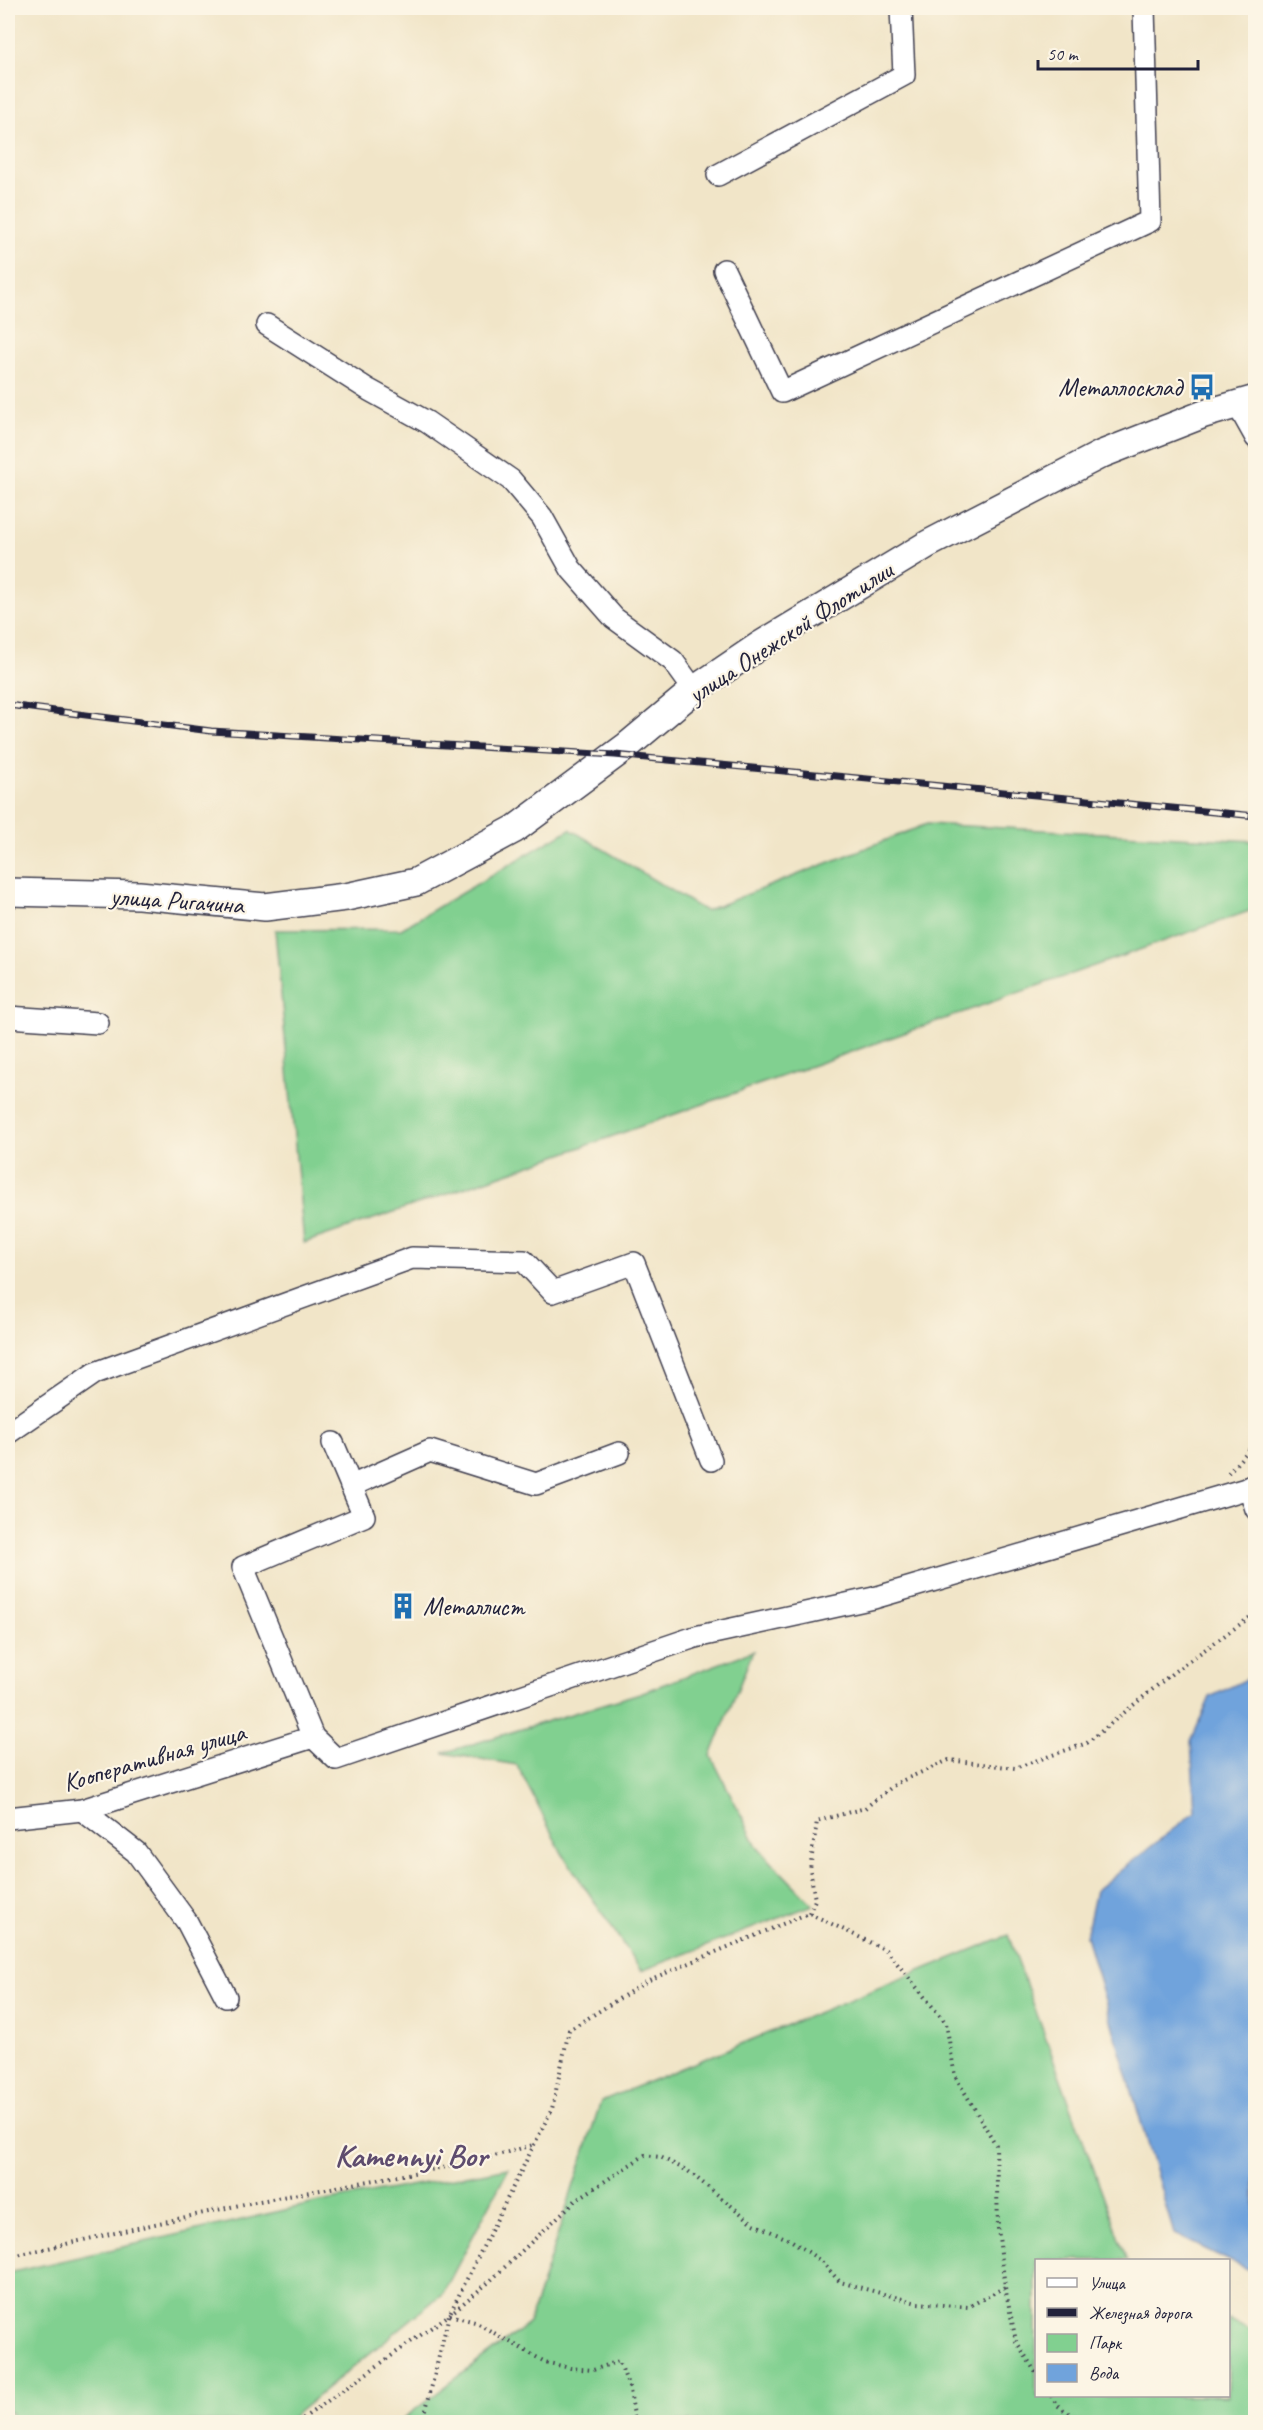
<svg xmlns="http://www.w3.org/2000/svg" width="1263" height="2430" viewBox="0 0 1263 2430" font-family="Caveat,sans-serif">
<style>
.green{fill:#81d090;stroke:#527966;stroke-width:1.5}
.water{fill:#70a3dc;stroke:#49628c;stroke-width:1.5}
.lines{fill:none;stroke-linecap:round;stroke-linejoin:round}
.minor-casing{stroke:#413f50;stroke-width:24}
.major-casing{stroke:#413f50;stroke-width:30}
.path{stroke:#413f50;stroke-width:4;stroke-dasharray:1.5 4.5;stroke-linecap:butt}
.minor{stroke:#fff;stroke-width:21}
.major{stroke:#fff;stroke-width:27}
.rail-casing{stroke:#22223b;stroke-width:7}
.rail{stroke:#fcf5e5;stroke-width:4.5;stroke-dasharray:14;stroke-linecap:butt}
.labels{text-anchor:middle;stroke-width:4.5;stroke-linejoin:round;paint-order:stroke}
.poi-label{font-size:26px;fill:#22223b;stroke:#fcf5e5;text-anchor:end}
.street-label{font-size:26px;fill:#22223b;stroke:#fcf5e5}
.district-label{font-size:32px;font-weight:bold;fill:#5e4c6e;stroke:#fcf5e5}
</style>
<rect width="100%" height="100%" fill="#fcf5e5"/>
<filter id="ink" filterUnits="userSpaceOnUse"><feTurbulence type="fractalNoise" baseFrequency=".0167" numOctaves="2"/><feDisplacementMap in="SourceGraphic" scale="12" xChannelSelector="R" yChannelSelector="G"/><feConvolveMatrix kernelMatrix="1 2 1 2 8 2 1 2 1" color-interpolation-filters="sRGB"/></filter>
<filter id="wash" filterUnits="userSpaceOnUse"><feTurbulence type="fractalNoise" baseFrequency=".008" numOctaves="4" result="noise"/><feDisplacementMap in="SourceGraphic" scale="24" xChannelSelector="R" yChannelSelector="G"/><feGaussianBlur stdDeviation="1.35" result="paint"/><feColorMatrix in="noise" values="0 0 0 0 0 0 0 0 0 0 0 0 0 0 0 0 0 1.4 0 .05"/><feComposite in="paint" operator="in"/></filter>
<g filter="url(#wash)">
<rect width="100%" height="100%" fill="#f1e5c8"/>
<g class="green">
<path d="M927,824L1255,841V909L565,1153L304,1243L275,930L401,929L570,829L705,911Z"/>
<path d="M753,1651L711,1756L758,1848L813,1905L641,1971L562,1853L517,1765L443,1753L640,1693Z"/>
<path d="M1008,1935L1127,2260H1036V2396H1228L1229,2319L1255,2334V2422H399L529,2323L601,2101Z"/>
<path d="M509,2168L443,2293L286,2422H14L11,2412L8,2413V2273L320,2202Z"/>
</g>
<path class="water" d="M1255,1675V2273L1174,2234L1086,1936L1096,1890L1195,1812L1191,1741L1210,1697Z"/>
</g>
<g filter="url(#ink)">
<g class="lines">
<g class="minor-casing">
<g id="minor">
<path d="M718,175L904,75L901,8"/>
<path d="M724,270L782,392L1150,221L1144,8"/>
<path d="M267,325L369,390L427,422L511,480L542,517L571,569L614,618L673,661L694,690"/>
<path d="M1237,404L1256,438"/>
<path d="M8,1017L98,1023"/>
<path d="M8,1433L95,1373L412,1258L524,1261L553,1292L634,1263L711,1460"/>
<path d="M333,1443L364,1516L243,1567L313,1737L336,1759L695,1637L874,1598L1256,1486"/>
<path d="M351,1486L430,1451L536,1484L619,1453"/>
<path d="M1249,1487L1256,1509"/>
<path d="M82,1810L136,1852L187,1922L226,1997"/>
<path d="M8,1818L82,1810L313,1737"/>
</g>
</g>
<g class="major-casing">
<path id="major" d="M8,892L139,895L265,907L346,897L416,882L515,829L627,746L694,690L762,644L928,544L1102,454L1204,414L1256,399"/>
</g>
<g class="path">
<path d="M1228,1473L1256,1442"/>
<path d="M809,1913L815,1900L810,1869L817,1821L865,1808L897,1783L949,1760L1015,1768L1087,1743L1175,1671L1256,1613"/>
<path d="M8,2257L244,2204L473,2162L533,2145"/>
<path d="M450,2315L475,2322L545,2362L570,2368L593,2370L619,2361L630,2390L635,2422"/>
<path d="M1051,2396L1057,2405L1081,2422"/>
<path d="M298,2422L449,2315L489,2282L576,2200L645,2155L660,2157L688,2171L754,2224L792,2241L821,2261L840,2282L917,2303L968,2307L1005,2287"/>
<path d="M423,2422L449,2315L552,2109L569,2030L649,1980L809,1913L886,1950L946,2023L955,2076L996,2145L998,2228L1005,2287L1016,2341L1036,2373"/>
</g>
<use href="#minor" class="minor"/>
<use href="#major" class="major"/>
<g class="rail-casing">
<path id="rail" d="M8,705L211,731L615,755L1256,816"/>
</g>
<use href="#rail" class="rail"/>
</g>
</g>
<defs>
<g id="bus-bare" transform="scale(2.07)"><path d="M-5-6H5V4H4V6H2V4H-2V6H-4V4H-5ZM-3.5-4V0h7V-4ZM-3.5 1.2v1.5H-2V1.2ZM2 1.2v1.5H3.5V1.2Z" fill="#1f6fb2" stroke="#fcf5e5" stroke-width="2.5" paint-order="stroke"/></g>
<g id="building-bare" transform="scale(2.07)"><path d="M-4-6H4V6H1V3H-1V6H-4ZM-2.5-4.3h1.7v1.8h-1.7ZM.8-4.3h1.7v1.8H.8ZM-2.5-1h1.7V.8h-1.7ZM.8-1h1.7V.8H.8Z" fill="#1f6fb2" stroke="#fcf5e5" stroke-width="2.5" paint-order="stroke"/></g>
</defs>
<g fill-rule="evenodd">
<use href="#bus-bare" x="1202" y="387"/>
<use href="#building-bare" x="403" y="1606"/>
</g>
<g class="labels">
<g class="poi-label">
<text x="1182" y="396">Металлосклад</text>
<text x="423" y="1615" text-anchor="start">Металлист</text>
</g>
<g class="street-label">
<text transform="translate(790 632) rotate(-33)" y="9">улица Онежской Флотилии</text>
<text transform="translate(177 900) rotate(4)" y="9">улица Ригачина</text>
<text transform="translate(154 1757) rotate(-16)" y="9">Кооперативная улица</text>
</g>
<g class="district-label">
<text x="411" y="2166">Kamennyi Bor</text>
</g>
</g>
<rect width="1263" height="2430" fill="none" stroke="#fcf5e5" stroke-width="30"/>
<rect x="1035" y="2259" width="195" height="138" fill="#fcf5e5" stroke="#a5a1a1" stroke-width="1.5"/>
<rect x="1047" y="2278" width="30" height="9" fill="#ffffff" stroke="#a5a1a1" stroke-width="1.5"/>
<text x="1089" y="2289" font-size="18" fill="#22223b">Улица</text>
<rect x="1047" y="2308" width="30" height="9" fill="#22223b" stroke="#a5a1a1" stroke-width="1.5"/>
<text x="1089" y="2319" font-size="18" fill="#22223b">Железная дорога</text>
<rect x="1047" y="2334" width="30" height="18" fill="#81d090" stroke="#a5a1a1" stroke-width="1.5"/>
<text x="1089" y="2349" font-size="18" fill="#22223b">Парк</text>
<rect x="1047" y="2364" width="30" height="18" fill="#70a3dc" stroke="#a5a1a1" stroke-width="1.5"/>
<text x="1089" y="2379" font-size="18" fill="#22223b">Вода</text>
<path d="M1038 60v9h160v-9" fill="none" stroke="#22223b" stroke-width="3"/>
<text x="1047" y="60" font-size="18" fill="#22223b" stroke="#fcf5e5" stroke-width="4.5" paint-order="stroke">50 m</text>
</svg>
